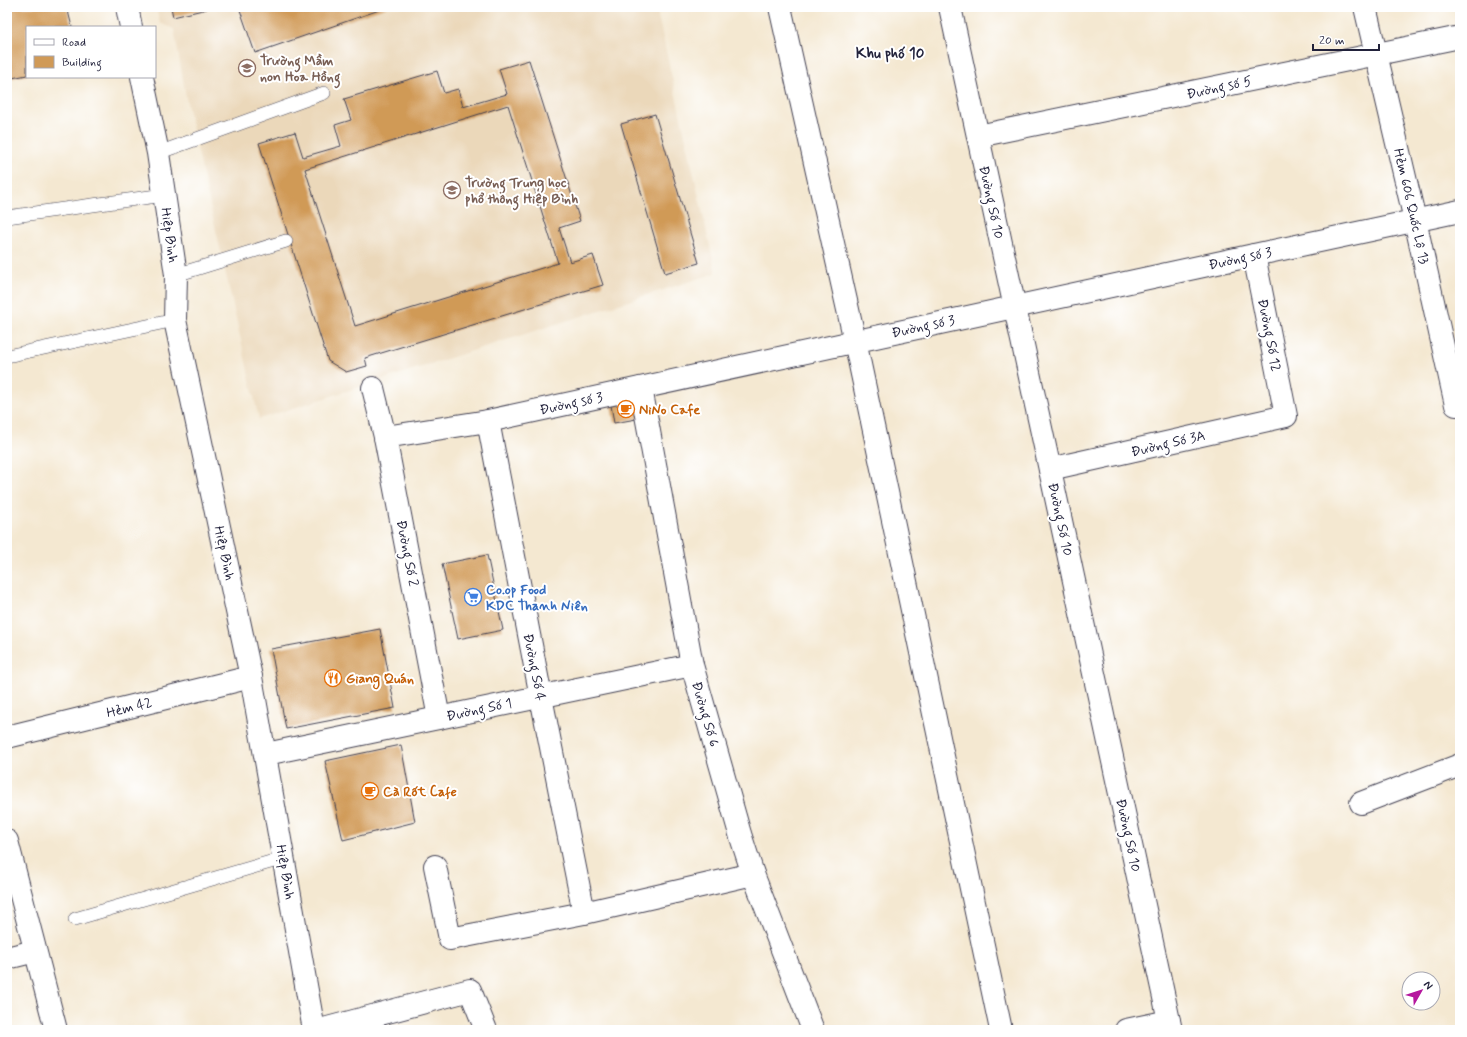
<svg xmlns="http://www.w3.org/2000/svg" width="1467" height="1037" viewBox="0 0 1467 1037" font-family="Mynerve,sans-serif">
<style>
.built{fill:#ebd8ba}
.building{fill:#d09a57;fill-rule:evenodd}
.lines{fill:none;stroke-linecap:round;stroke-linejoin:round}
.service-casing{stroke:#424052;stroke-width:14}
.minor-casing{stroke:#424052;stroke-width:24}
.secondary-casing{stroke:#424052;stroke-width:24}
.service{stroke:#fff;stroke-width:13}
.minor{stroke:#fff;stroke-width:22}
.secondary{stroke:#fff;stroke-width:22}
.labels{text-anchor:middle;stroke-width:4;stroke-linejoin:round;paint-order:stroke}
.education-label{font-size:14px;font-weight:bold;fill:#785e54;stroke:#fff;text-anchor:start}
.street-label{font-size:14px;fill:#22223b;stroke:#fff}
.food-label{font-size:14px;font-weight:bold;fill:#c56008;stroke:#fff;text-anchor:start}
.shop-label{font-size:14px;font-weight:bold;fill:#366cbe;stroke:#fff;text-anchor:start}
.neighbourhood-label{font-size:15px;font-weight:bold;fill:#22223b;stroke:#fff}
</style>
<rect width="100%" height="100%" fill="#fff"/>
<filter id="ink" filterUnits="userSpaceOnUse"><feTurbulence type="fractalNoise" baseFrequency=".025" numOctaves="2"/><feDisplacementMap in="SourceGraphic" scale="8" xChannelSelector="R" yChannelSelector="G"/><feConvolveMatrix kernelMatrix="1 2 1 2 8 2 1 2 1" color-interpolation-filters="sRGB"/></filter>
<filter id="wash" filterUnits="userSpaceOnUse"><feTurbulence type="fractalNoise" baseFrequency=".012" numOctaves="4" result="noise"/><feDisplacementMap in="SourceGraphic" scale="16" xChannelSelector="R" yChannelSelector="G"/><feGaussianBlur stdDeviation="0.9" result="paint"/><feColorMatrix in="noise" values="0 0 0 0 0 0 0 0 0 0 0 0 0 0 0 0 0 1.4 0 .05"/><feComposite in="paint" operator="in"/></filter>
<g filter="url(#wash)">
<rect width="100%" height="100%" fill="#f4e8d1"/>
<path class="built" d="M156,7H656L716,273L259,419L188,108L174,29L160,23Z"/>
<g id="blocks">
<g class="building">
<path d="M7,7H67L72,27H27V75L7,79Z"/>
<path d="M171,7H206L207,9L173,17Z"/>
<path d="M239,7H388L255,53Z"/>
<path d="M529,60L580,221L559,228L570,262L593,255L603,285L365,358L367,366L346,372L328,361L259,143L295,132L303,157L341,146L335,125L351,120L344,99L437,71L444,93L458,89L463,107L507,94L499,69ZM508,105L558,263L355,326L305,169Z"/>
<path d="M655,114L699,263L665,273L621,124Z"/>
<path d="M637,395L642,418L614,423L610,399Z"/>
<path d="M487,555L503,630L458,639L442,564Z"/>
<path d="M380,629L395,708L286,729L271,649Z"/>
<path d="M401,745L415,822L343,840L325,761Z"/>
</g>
</g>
</g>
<g filter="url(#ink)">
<use href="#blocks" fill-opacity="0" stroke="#424052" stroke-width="1"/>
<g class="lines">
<g class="service-casing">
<g id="service">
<path d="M158,153L324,93"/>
<path d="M7,217L164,195"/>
<path d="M176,275L286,241"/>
<path d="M7,356L175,320"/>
<path d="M75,919L284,858"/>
</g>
</g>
<g class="minor-casing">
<g id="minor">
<path d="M780,7L855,341L1001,1030"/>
<path d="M950,7L1171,1030"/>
<path d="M1365,7L1415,220L1456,405"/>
<path d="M978,136L1460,37"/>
<path d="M373,388L385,437L439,718"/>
<path d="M641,388L692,665L740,834L753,874L813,1030"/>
<path d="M488,421L541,697L584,913"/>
<path d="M385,437L488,421L1254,255L1460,211"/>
<path d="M1050,469L1286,416L1254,255"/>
<path d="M7,737L251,677"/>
<path d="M266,754L692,665"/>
<path d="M1361,803L1460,765"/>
<path d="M7,841L56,1030"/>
<path d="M435,866L450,939L584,913L753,874"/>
<path d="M7,958L35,951"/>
<path d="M320,1030L470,990L486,1030"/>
<path d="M1126,1030L1169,1021"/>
</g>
</g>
<g class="secondary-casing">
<g id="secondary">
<path d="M127,7L131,27"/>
<path d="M142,77L158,153L176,275L175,320L251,677L314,1030"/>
</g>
</g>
<use href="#service" class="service"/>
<use href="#minor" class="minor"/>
<use href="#secondary" class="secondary"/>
</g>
</g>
<defs>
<g id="school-ring" transform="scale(0.9)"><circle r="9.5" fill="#fff" stroke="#8d6e63" stroke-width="1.5"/><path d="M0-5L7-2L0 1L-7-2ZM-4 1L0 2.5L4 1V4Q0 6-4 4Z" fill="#8d6e63"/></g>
<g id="cafe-ring" transform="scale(0.9)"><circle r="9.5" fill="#fff" stroke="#e8710a" stroke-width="1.5"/><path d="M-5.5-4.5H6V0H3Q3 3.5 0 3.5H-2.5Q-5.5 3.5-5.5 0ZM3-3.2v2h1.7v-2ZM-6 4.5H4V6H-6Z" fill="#e8710a"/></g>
<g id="supermarket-ring" transform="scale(0.9)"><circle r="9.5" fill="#fff" stroke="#3f7fe0" stroke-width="1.5"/><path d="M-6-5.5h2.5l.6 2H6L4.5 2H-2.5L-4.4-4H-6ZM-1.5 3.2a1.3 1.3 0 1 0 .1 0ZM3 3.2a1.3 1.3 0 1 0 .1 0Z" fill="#3f7fe0"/></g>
<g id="restaurant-ring" transform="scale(0.9)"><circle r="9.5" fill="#fff" stroke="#e8710a" stroke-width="1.5"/><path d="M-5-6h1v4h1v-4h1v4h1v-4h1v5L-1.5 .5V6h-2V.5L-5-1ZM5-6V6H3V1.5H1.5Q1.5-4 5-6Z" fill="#e8710a"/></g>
</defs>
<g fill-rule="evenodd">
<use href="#school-ring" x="247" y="68"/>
<use href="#school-ring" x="452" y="190"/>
<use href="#cafe-ring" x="626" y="409"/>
<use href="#supermarket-ring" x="473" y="597"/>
<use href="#restaurant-ring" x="333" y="678"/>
<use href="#cafe-ring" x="370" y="791"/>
</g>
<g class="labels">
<g class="education-label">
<text x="260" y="65">Trường Mầm<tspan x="260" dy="16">non Hoa Hồng</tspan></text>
<text x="465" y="187">Trường Trung học<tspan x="465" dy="16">phổ thông Hiệp Bình</tspan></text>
</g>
<g class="street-label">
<text transform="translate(1219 87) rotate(-12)" y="5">Đường số 5</text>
<text transform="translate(992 202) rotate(78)" y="5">Đường Số 10</text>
<text transform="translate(1412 206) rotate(77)" y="5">Hẻm 606 Quốc Lộ 13</text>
<text transform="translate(170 235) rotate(82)" y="5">Hiệp Bình</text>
<text transform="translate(1240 258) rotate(-12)" y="5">Đường số 3</text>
<text transform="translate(923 326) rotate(-12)" y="5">Đường số 3</text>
<text transform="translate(1270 335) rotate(79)" y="5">Đường Số 12</text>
<text transform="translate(571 403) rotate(-12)" y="5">Đường số 3</text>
<text transform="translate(1168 443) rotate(-13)" y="5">Đường Số 3A</text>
<text transform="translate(1061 519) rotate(78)" y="5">Đường Số 10</text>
<text transform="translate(225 553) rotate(78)" y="5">Hiệp Bình</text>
<text transform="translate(408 553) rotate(79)" y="5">Đường Số 2</text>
<text transform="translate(535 667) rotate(79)" y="5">Đường Số 4</text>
<text transform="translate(129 707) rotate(-14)" y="5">Hẻm 42</text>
<text transform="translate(479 709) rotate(-12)" y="5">Đường Số 1</text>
<text transform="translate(706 714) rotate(74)" y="5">Đường Số 6</text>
<text transform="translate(1129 835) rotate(78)" y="5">Đường Số 10</text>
<text transform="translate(286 872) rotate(80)" y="5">Hiệp Bình</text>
</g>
<g class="food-label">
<text x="639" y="414">NiNo Cafe</text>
<text x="346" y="683">Giang Quán</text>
<text x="383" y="796">Cà Rốt Cafe</text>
</g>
<g class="shop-label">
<text x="486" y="594">Co.op Food<tspan x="486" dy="16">KDC Thanh Niên</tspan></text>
</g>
<g class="neighbourhood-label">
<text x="890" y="58">Khu phố 10</text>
</g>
</g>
<rect width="1467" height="1037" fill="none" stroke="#fff" stroke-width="24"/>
<rect x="26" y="26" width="130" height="52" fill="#ffffff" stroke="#a7a7b1"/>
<rect x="34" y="39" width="20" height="6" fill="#ffffff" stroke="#a7a7b1"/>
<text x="62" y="46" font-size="12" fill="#22223b">Road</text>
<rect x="34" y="56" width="20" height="12" fill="#d09a57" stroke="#a7a7b1"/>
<text x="62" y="66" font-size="12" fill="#22223b">Building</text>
<g transform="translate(1421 991) rotate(51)"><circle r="19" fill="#ffffff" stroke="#a7a7b1"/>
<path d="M0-3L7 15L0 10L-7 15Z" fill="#b5179e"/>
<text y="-6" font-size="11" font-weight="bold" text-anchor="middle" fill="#22223b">N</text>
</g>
<path d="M1313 44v6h66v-6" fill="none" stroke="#22223b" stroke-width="2"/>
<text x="1319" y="44" font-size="12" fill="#22223b" stroke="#ffffff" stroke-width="3" paint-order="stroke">20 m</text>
</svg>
